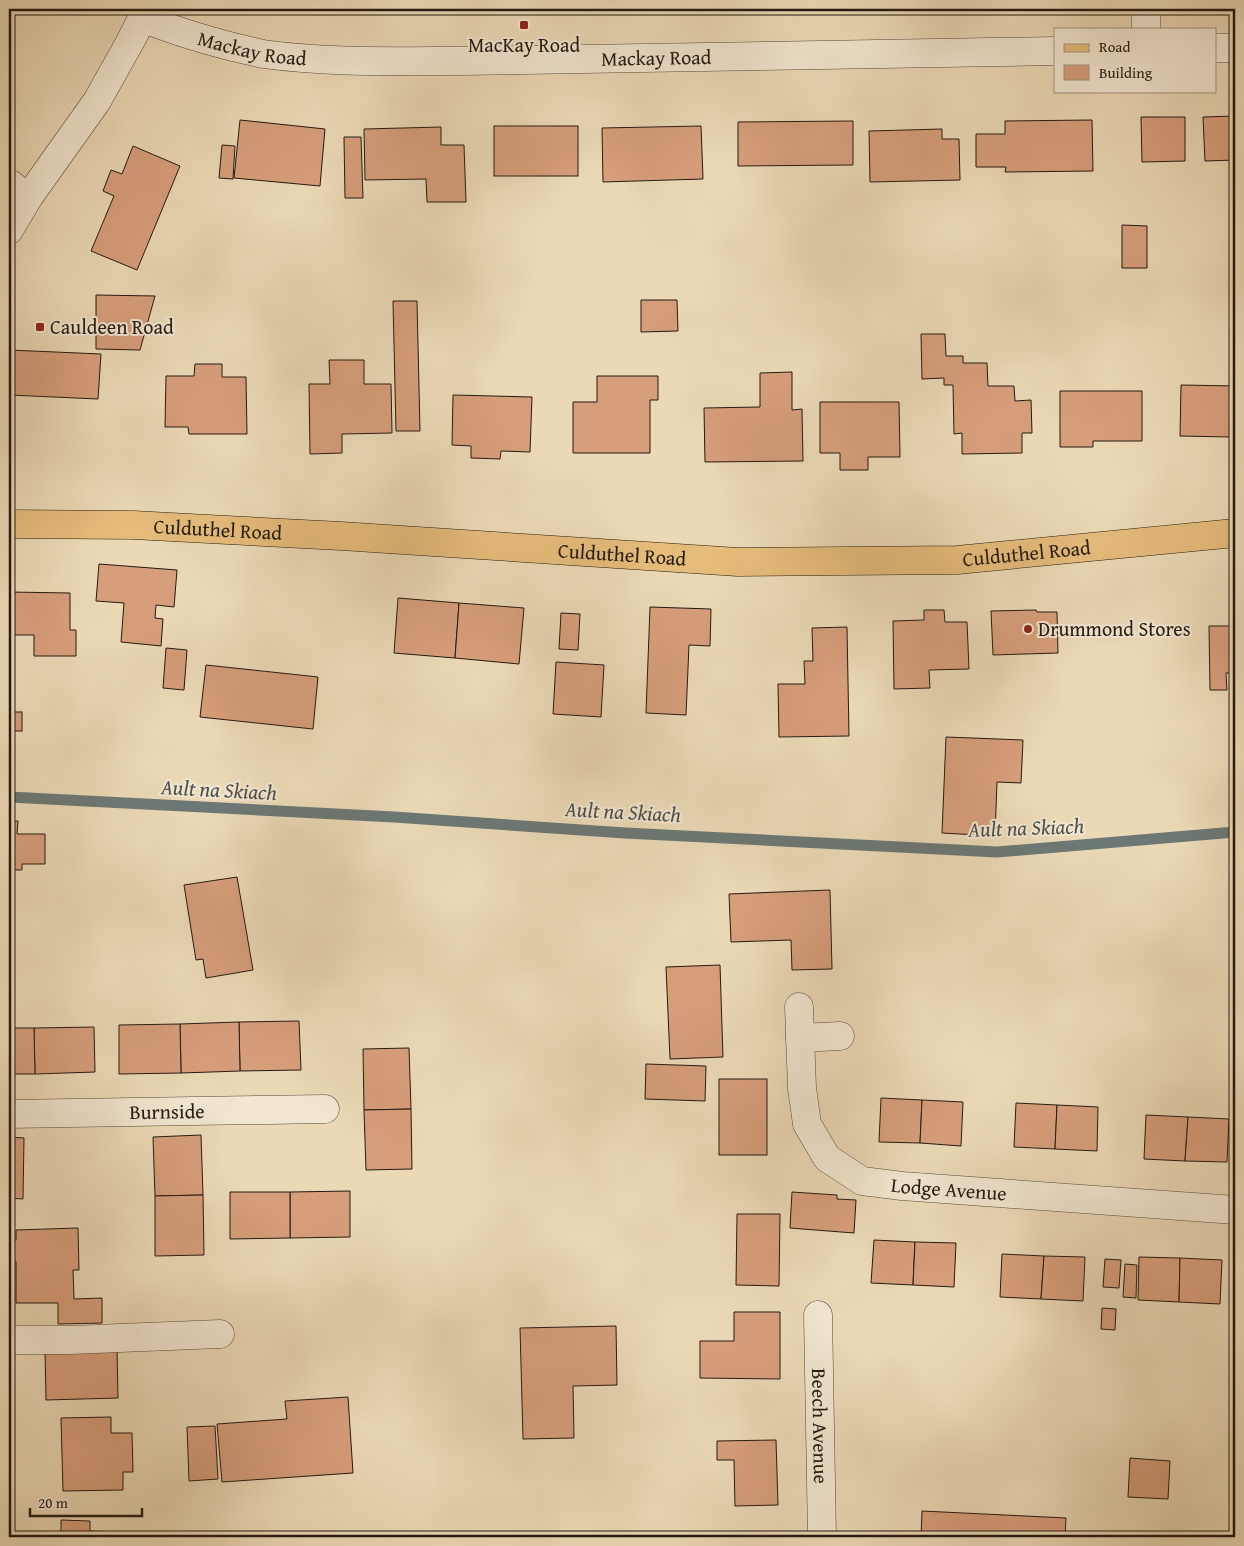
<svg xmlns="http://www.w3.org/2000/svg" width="1244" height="1546" viewBox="0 0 1244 1546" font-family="'Gentium Book Plus',serif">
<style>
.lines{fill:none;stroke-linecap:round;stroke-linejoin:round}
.stream{stroke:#6c7876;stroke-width:11}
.building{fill:#d79e7c;stroke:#221a11}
.minor-casing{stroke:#544a3a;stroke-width:29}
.major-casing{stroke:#221a11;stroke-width:29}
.minor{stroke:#f2e6d0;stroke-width:28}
.major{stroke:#e6bc7b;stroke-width:28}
.poi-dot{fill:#8f2418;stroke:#f2e6d0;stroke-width:2}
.labels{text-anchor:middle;stroke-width:4;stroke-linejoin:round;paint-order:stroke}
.poi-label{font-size:20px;fill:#221a11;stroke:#f2e6d0;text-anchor:start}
.street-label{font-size:20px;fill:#221a11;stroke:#f2e6d0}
.water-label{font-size:21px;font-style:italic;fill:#4d514c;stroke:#f2e6d0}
</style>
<rect width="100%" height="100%" fill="#ebd9b6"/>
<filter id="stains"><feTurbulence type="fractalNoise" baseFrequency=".004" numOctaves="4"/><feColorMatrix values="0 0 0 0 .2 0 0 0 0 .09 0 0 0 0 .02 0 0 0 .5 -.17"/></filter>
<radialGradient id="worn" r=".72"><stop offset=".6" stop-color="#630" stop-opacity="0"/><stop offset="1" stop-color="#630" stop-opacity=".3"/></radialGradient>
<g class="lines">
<path class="stream" d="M9,797L394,817L625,833L997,852L1235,832"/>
</g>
<g class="building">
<rect x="530" y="9" width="37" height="4"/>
<path d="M1235,116V160L1205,161L1203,117Z"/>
<path d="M1141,117H1185V161L1142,162Z"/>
<path d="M240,120L325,129L320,186L234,178Z"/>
<path d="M1092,120L1093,171L1005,172L1006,167H976V134H1005V121Z"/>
<path d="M853,121V165L738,166V122Z"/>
<rect x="494" y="126" width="84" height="50"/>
<path d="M701,126L703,179L603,182L602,128Z"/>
<path d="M441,127V145H464L466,202H427L426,179L365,180L364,129Z"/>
<path d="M942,129V139H959L960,180L870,182L869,131Z"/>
<path d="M344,137H361L363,198H345Z"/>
<path d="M222,145L235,146L233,179L219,178Z"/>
<path d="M133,146L180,166L137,270L91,251L114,196L103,191L111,170L122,174Z"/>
<path d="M1122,225L1147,226V268H1122Z"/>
<path d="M96,295L155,296L140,350L96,349Z"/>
<path d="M641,300H677L678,331L641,332Z"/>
<path d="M393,301H417L420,431H396Z"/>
<path d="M921,334H945L946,356H963V363H987L988,386H1014L1015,401L1031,400L1032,433H1022V453L962,454V433L954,434L953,385H944V378L922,379Z"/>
<path d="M9,350L101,354L98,399L9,395Z"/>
<path d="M329,360H364V384H391L392,433L342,434V453L310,454L309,384H330Z"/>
<path d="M195,364H222V377H246L247,434H189L188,427H165L166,376H194Z"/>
<path d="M792,372V410L802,409L803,461L705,462L704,408L760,407V373Z"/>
<path d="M597,376H658V400H650V453H573V402H597Z"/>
<path d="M1181,385L1235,386V442H1230V437L1180,436Z"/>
<path d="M1060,391H1142V441H1093V447H1060Z"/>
<path d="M453,395L532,397L530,452L501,451L500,459L471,458V446L452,445Z"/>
<path d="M820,402H899L900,457H868V470H840V453H820Z"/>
<path d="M99,564L177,570L174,607L156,605L155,618L163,619L161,646L121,642L124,603L96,601Z"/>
<path d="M9,592L70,593V630H76V656H34V635H9Z"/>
<path d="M398,598L459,603L455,658L394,653Z"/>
<path d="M459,603L524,608L519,664L455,658Z"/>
<path d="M650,607L711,609L710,646L689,645L686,715L646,713Z"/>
<path d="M924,610H944L945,622H967L969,669L929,670L930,688L894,689L893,621L924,620Z"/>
<path d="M1036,610L1037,612H1057L1058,653L993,655L991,611Z"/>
<path d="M561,613L580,614L578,650L559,649Z"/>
<path d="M1209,626H1235V673H1226L1227,690H1210Z"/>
<path d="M847,627L849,736L779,737L778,684H805L804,661H813L812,628Z"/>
<path d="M166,648L187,650L184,690L163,688Z"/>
<path d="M556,662L604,665L601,717L553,714Z"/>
<path d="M206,665L318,677L313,729L200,717Z"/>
<rect x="9" y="712" width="13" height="19"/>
<path d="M946,737L1023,740L1021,783L997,782L995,836L942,833Z"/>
<path d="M9,821H18L17,834H45V864H22V870H9Z"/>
<path d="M237,877L253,970L206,978L203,959L196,960L184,885Z"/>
<path d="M830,890L832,969L792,970L791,940L731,942L729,894Z"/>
<path d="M720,965L723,1057L670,1059L666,967Z"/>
<path d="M299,1021L301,1070L240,1071L239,1022Z"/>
<path d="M239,1022L240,1071L181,1073L180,1024Z"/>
<path d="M180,1024L181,1073L119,1074V1025Z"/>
<path d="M94,1027L95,1072L35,1074L34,1028Z"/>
<path d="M9,1028H34L35,1074H9Z"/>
<path d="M409,1048L411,1109L364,1110L363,1049Z"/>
<path d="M646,1064L706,1066L705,1101L645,1099Z"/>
<rect x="719" y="1079" width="48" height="76"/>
<path d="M881,1098L922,1100L920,1143L879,1142Z"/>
<path d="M922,1100L963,1102L961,1146L920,1143Z"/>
<path d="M1016,1103L1057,1105L1055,1149L1014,1147Z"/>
<path d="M1057,1105L1098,1107L1097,1151L1055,1149Z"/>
<path d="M411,1109L412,1169L366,1170L364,1110Z"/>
<path d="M1146,1115L1188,1117L1185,1161L1144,1159Z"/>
<path d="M1188,1117L1229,1119L1227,1162L1185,1161Z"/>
<path d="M201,1135L203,1195L155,1196L153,1137Z"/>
<path d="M9,1137L24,1138L23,1199L9,1198Z"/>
<path d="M350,1191V1237L290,1238V1192Z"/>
<path d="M230,1192H290V1238L230,1239Z"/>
<path d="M792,1192L837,1195V1199L856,1200L854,1233L790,1228Z"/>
<path d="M203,1195L204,1255L155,1256V1196Z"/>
<path d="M737,1214H780L779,1286L736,1285Z"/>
<path d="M78,1228L79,1270H73L74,1299L102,1298V1323L58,1324V1303H16V1262H9V1240H16V1230Z"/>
<path d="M874,1240L915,1242L913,1285L871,1283Z"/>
<path d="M915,1242L956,1243L954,1287L913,1285Z"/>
<path d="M1002,1254L1044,1256L1041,1299L1000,1297Z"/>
<path d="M1044,1256L1085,1257L1083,1301L1041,1299Z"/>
<path d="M1139,1257L1180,1258L1179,1302L1138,1300Z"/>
<path d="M1180,1258L1222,1260L1220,1304L1179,1302Z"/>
<path d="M1105,1259L1121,1260L1119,1288L1103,1287Z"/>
<path d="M1125,1264L1137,1265L1136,1298L1123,1297Z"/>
<path d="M1102,1308L1116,1309L1115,1330L1101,1329Z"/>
<path d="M734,1312H780V1379L700,1378V1341H734Z"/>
<path d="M616,1326L617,1385L573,1386L574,1438L523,1439L520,1328Z"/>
<path d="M117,1348L118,1398L46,1400L45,1350Z"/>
<path d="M348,1397L353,1473L222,1482L217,1424L287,1419L285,1401Z"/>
<path d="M111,1417V1433H132L133,1472H123V1490L63,1491L61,1418Z"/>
<path d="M215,1426L218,1479L189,1481L187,1427Z"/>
<path d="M776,1440L778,1505L735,1506L734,1460H717V1441Z"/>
<path d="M1130,1458L1170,1461L1168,1499L1128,1497Z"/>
<path d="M922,1511L1066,1518L1065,1537H921Z"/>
<path d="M61,1520L90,1521V1531L133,1533V1537H61Z"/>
</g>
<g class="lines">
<g class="minor-casing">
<g id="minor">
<path d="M1146,9V29"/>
<path id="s1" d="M143,18C172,30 202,39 233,47C243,49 253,52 263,54C329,63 397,61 464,61L1055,51"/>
<path d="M1215,48H1235"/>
<path d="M9,183L28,198"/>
<path d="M9,230L28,198L97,101L130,42L147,9"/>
<path id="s2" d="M799,1007L802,1088L807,1124L827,1158L862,1181L902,1186L1235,1210"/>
<path d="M800,1038L840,1036"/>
<path id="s3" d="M9,1114L325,1109"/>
<path id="s4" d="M818,1315L822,1537"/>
<path d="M9,1340H70L220,1334"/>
</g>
</g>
<g class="major-casing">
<g id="major">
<path id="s5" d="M9,524L133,525L341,536L738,562L957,560L1235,533"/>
</g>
</g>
<use href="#minor" class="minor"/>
<use href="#major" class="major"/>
</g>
<g class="poi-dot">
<rect x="519" y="20" width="10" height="10" rx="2.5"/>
<rect x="35" y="322" width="10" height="10" rx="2.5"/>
<circle cx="1028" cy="629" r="5"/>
</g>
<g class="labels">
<g class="poi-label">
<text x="524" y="52" text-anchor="middle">MacKay Road</text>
<text x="50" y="334">Cauldeen Road</text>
<text x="1038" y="636">Drummond Stores</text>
</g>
<g class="street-label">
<text dy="7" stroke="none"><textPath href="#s1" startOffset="114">Mackay Road</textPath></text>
<text dy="7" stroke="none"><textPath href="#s1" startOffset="519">Mackay Road</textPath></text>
<text dy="7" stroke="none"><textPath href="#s5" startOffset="209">Culduthel Road</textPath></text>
<text dy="7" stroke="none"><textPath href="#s5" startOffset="1019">Culduthel Road</textPath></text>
<text dy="7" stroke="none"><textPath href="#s5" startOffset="614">Culduthel Road</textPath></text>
<text dy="7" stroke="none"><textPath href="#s3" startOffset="158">Burnside</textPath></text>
<text dy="7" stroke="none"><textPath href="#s2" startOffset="286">Lodge Avenue</textPath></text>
<text dy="7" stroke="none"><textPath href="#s4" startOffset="111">Beech Avenue</textPath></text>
</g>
<g class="water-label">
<text transform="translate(219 790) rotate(3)" y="7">Ault na Skiach</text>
<text transform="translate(623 812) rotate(3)" y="7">Ault na Skiach</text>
<text transform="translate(1026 828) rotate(-2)" y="7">Ault na Skiach</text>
</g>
</g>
<rect width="1244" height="1546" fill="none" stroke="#ebd9b6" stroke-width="30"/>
<rect x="10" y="10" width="1224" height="1526" fill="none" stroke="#221a11" stroke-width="2.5"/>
<rect x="15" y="15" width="1214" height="1516" fill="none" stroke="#221a11"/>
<rect x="1054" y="28" width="162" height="65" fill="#f2e6d0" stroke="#9f9484"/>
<rect x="1064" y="44" width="25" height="8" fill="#e6bc7b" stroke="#9f9484"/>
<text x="1099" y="52" font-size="15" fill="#221a11">Road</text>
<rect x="1064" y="65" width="25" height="15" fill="#d79e7c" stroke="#9f9484"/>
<text x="1099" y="78" font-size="15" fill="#221a11">Building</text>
<path d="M30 1508v8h112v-8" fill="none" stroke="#221a11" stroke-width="2.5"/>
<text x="38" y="1508" font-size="15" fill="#221a11" stroke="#f2e6d0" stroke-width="4" paint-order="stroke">20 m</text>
<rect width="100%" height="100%" filter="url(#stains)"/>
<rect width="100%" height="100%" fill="url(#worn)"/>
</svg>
